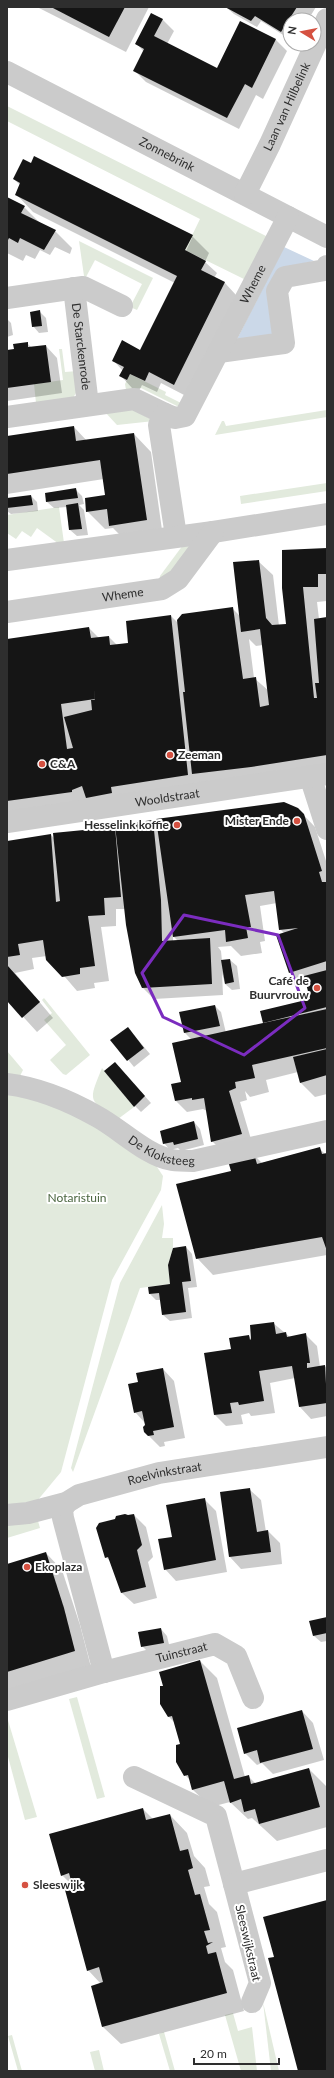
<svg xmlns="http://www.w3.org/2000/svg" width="334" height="2078" viewBox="0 0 334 2078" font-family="Lato,sans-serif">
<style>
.green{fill:#e2eadd}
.water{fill:#cbd8e8}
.shadow{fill:#0003;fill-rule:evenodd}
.building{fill:#151515;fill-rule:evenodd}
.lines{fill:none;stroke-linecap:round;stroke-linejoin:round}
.minor{stroke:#cbcbcb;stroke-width:22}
.marked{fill:none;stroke:#7b2cbf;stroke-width:3;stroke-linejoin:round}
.poi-dot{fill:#d55141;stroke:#fff;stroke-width:1.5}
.labels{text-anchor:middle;stroke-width:4;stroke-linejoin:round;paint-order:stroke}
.street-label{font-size:12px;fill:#2e2e2e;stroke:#fff}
.poi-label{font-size:12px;font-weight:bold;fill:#2e2e2e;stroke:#fff;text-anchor:start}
.park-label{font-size:12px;fill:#4b6640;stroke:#fff}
</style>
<rect width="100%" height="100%" fill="#fff"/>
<g class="green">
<path d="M7,106L270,238L248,281L185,250L200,219L7,121Z"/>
<path d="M79,241L153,278L137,310L130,307L142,284L95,260L86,277L84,276Z"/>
<path d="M59,349H62L65,372L78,371L80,386L73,398L36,403L34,384L63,380Z"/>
<path d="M130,374L166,392L165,395L185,405L183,409L141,388L126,390L125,384Z"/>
<path d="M130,408L154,421L117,425L105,412Z"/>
<path d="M327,410V417L215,435L222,421H224L226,426Z"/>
<path d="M327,483V491L241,504L240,496Z"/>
<path d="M59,507L64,543L59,544L37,528L31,537L22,531L16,539L7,533V515Z"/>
<path d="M186,541L192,542L172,575L160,580V576Z"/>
<path d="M44,998L90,1055L66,1075L63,1074L50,1060L66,1045L44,1020L52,1013L42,1000Z"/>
<path d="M7,1051L23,1070L20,1076L7,1075Z"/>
<path d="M102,1068L134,1107L118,1119C88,1100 88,1102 102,1068Z"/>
<path d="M7,1093L35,1099L81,1117L155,1164L163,1176L161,1190L112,1280L61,1472L37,1501L7,1505Z"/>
<path d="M162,1205L164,1224L162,1238H173V1248L168,1265L170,1284L140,1288L73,1472L71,1468L120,1283Z"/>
<path d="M38,1521L40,1528L7,1538V1525Z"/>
<path d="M77,1697L105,1797L97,1799L69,1699Z"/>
<path d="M7,1717L37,1817L25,1820L7,1753Z"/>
<path d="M263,2002L279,2071H271Z"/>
<path d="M233,2013L238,2031L252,2027L257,2071H241L225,2015Z"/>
<path d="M164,2032L175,2071H170L159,2034Z"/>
<path d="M12,2035L22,2071H18L8,2036Z"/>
<path d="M99,2050L104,2071H95L90,2052Z"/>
</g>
<path class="water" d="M284,247L314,261L280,269L277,337L237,339Z"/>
<g class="shadow">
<path d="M37,7H149L126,52Z"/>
<path d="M316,7L308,20L301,18L299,20H290V34L288,38L261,21L257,27L234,14L227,8Z"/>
<path d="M162,19L174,31L167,44L217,70L241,22L276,40L287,51L263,99L256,95L239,129L146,82L135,71L144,52L137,44Z"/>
<path d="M14,179L192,236L209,253L205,262L217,273L214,278L225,283L236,295L186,396L161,383L157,392L142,385L139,391L132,388L121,376L123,371L113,360L141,351L175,283L33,212L16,194L20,185ZM190,237L192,238L186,251H184Z"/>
<path d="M7,198L24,207L42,225L55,231L72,248L70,254L55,247L50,255L40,250L35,259L26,255L23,261L7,253Z"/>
<path d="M39,311L46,318L48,332L39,333L33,326Z"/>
<path d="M7,319L11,323L13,335L7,337Z"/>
<path d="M27,343L32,348L46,346L57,358L62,393L7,401V351L15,350Z"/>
<path d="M74,427L87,441L134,434L151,452L163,537L128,543L113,528L105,529L87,511L106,496L104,479L7,494V437Z"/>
<path d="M76,490L82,496L84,504L79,505L84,510L88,535L77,536L70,530L67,507L54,508L47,502L46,493Z"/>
<path d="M31,496L37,502L38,511L11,514L7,511V499Z"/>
<path d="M327,549V601L317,602L319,619L327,618V772L208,788L201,782L202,789L7,818V640L89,628L99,638L109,637L117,645L129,643L171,616L179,624L233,609L240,616L258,561L273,575L279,626L287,625L283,575ZM249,639L256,646L263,645L269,691L254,678ZM92,684L96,695H93Z"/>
<path d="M298,809L315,827L327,864V1094L315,1097L300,1082L298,1072L266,1080L269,1092L250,1097L245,1091L247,1100L240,1102L253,1146L224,1153L212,1141L207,1111L203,1109L187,1112L176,1101L183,1082L192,1040L185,1033L181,1013L215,1006L221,1012L226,1033L266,1024L264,1022L312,1000L307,982L301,984L290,972L284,933L280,929L277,903L260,906L265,941L260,942L262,953L241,956L231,946L218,947L221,951L222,961L230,960L237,966L240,989L232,990L225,984L222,973L223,995L154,999L142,987L125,909H116V926L101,927L109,981L94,983L95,988L77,991L47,956L32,958L34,969L15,973L53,1018L37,1032L7,999V842L51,835L55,839L114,828L116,830L153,821L158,826ZM173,936L178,941L173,942Z"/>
<path d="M128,1028L150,1054L134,1067L112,1040Z"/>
<path d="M115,1063L151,1103L141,1112L135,1106Z"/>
<path d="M194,1122L200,1129L204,1145L181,1151L178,1148L170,1150L164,1143Z"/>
<path d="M319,1148L325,1154H327V1255L213,1275L197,1258L232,1171L254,1155L262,1163Z"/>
<path d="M186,1247L192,1254L197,1287L188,1288L192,1318L170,1321L163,1315L161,1300H156L150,1294L149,1288L171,1285Z"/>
<path d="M273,1323L290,1337L305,1334L317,1346L320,1367L325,1366L327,1369V1416L311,1419L300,1407L295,1378L270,1383L275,1413L251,1416L249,1413L241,1415L243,1424L226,1426L215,1415L232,1350L249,1336L252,1340Z"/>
<path d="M163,1369L174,1381L185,1438L164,1442L165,1446L160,1447L145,1432V1423L135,1412L139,1383Z"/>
<path d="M249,1489L261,1500L266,1532L268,1531L280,1543L282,1564L241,1569L230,1557L221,1493Z"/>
<path d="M204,1499L216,1511L227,1572L176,1581L165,1569Z"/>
<path d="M134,1515L146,1527L153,1557L148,1562L157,1598L134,1604L122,1593L112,1563L106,1557Z"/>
<path d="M46,1553L62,1570L80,1625L91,1667L7,1693V1565Z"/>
<path d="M327,1618V1641L321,1642L314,1636L311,1622Z"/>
<path d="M161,1629L167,1636L170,1649L149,1653L142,1646Z"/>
<path d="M200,1661L217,1678L245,1777L248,1776L256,1784L309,1769L326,1786L327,1827L277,1841L252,1818L248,1819L230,1802L211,1807L193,1790L191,1781L185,1775L181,1745L174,1722L169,1717L164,1686Z"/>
<path d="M302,1711L313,1723L324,1760L273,1774L262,1763L257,1765L245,1753Z"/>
<path d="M143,1809L154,1820L170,1815L187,1833L194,1856L205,1868L210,1886L204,1887L209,1904L217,1912L226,1947L221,1948L225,1962L233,1970L244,2011L121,2044L103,2027L92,1987L101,1984L88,1970L74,1887L62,1875Z"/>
</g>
<g class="building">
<path d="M51,7H125L109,37Z"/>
<path d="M225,7H297L281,32L255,16L251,21Z"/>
<path d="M151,13L163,19L154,36L217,68L240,21L276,39L252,88L245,84L227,118L133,71L144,49L135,44Z"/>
<path d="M34,156L193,235L185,250L206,261L201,270L225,282L174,385L149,372L145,381L130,374L127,380L119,376L124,367L112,361L122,340L140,350L177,276L15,195L20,183L13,179L23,159L31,163Z"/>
<path d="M7,197L25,206L21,213L56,230L44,250L20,238L18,243L9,238L7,242Z"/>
<path d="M40,310L42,326L32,327L30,312Z"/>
<path d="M28,342V347L46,345L51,382L7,388V350L14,349L13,344Z"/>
<path d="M74,426L76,441L134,433L147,520L109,526L107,509L86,512L85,498L105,495L100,460L7,474V436Z"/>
<path d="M76,488L78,498L46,502L45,493Z"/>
<path d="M31,495L33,505L7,508V498Z"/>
<path d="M78,503L82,529L69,530L66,505Z"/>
<path d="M327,548V574H318V587H303L314,698H317L315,683H319L314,619L327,617V755L251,767L192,774L183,692H185L177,620L182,614L233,607L243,679L256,677L260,707L269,705L260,629L241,632L233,562L259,560L266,618L272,625L286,624L282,588V550Z"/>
<path d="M171,615L188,775L111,787L112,793L86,798L82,786L72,790V792L7,801V639L89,627L91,638L109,636L110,645L128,643L126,621ZM94,688L95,700H91L92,710L64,717L73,748L67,749L61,704L95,699Z"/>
<path d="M284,802L298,808L304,814L322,871L319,872L322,882H327V961L289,973L276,935L298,928L279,930L274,891L245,895L251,927H246L248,938L226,942L225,930L173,937L156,819Z"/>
<path d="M153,820L161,900L162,941L210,938L212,984L142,988L135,973L126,925L115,825Z"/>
<path d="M115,827L121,897L104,898L105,915L88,916L95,966L80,968V974L62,977L46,960L43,940L18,944L20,955L7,957V841L51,834L56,902L60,901L53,833Z"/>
<path d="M230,959L234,982L225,984L221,960Z"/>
<path d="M7,965L40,1002L22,1018L7,1001Z"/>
<path d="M327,970V1007L263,1023L260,1011L310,999L304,976Z"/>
<path d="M215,1005L220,1026L184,1033L179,1012Z"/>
<path d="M327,1009V1048L252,1065L255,1078L235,1082L236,1088L229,1091L242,1134L211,1142L204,1098L192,1100V1098L175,1101L171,1084L181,1082L172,1043Z"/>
<path d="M128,1027L144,1048L127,1061L110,1040Z"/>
<path d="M327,1049V1075L300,1083L293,1057Z"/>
<path d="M115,1062L145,1096L134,1107L104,1071Z"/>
<path d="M194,1121L198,1139L174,1145L173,1142L163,1144L160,1131Z"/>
<path d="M320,1147L322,1154L327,1153V1251L322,1237L196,1259L176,1184L231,1171L228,1161L254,1154L257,1164Z"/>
<path d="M186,1246L191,1281L182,1282L186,1312L162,1315L159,1293L149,1294L148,1287L170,1284L168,1265L173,1248Z"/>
<path d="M274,1322L276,1334L286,1332L287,1337L306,1333L310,1363H307V1368L325,1365L327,1403L299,1407L292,1366L259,1371L264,1401L239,1405L238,1402L230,1403L232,1413L214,1415L204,1353L231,1349L229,1338L249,1335L250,1340L251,1339L250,1325Z"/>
<path d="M163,1368L174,1427L153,1431L154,1435L148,1436L144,1432L143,1427L145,1425L142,1411L134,1413L128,1384L138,1382L136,1373Z"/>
<path d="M250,1488L257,1532L268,1530L271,1552L229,1557L220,1492Z"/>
<path d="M205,1498L216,1560L164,1570L158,1539L172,1537L166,1505Z"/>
<path d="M125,1514L128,1515L134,1514L142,1545L137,1550L146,1587L121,1593L108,1557L105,1558L96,1528L99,1523L115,1519L116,1516Z"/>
<path d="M46,1552L64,1608L75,1651L7,1672V1564Z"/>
<path d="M327,1617V1633L313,1636L309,1621Z"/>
<path d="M161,1628L164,1643L141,1647L138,1632Z"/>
<path d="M200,1660L234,1779L249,1775L251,1784L309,1768L320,1807L259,1824L255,1809L244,1812L241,1799L230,1803L224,1781L192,1790L188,1775L184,1776L176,1762V1745L180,1744L172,1716L168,1717L160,1704V1686H163L159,1672Z"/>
<path d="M302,1710L313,1749L260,1763L257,1750L244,1754L237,1728Z"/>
<path d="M143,1808L146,1820L170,1814L180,1851L188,1849L193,1868L188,1870L195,1895L200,1894L210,1930L204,1931L208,1943L213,1942L206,1946L208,1954L216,1952L227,1993L102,2027L91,1986L103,1982L99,1967L87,1971L65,1890L73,1888L69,1873L61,1876L49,1834Z"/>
<path d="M327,1900V2071H298L268,1958L274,1957L263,1917Z"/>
</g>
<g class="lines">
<g class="minor">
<path id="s1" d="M7,72L327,237"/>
<path id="s2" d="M245,194L270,144L327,19"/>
<path id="s3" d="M74,288L88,405"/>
<path d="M7,298L83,287L122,306"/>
<path d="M219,352L284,343L277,291L285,277L325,270L327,266"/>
<path d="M7,417L134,399L165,414"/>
<path id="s4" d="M176,536L159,425L165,414L175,418L185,416L288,217"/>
<path d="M7,560L213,532L327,514"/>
<path id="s5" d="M7,612L162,589L178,579L213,532"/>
<path d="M310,776L327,829"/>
<path id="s6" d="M7,822L327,774"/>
<path id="s7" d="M7,1084C39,1088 70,1101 98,1117C120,1129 147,1156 172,1160C178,1161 186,1161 193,1161L327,1131"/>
<path d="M66,1503L62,1510L63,1518L104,1672"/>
<path id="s8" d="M7,1515L28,1513L66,1503L79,1495L159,1473L327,1447"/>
<path id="s9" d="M7,1700L104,1672L215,1644L236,1656L253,1698"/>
<path d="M134,1777L216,1816L234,1884"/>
<path d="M252,2002L260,1983L234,1884L327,1860"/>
</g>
</g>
<path class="marked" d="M184,915L278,935L305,1008L244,1055L163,1017L142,973Z"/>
<g class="poi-dot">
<circle cx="170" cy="755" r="4"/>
<circle cx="42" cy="764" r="4"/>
<circle cx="297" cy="821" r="4"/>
<circle cx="177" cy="825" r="4"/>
<circle cx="317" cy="988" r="4"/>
<circle cx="27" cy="1567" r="4"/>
<circle cx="25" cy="1885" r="4"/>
</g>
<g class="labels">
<g class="street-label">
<text dy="4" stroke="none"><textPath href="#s2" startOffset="97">Laan van Hilbelink</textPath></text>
<text dy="4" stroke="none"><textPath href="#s1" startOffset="180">Zonnebrink</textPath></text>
<text dy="4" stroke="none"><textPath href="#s4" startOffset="294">Wheme</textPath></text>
<text dy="4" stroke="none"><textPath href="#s3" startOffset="59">De Starckenrode</textPath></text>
<text dy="4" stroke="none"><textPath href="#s5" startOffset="117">Wheme</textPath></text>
<text dy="4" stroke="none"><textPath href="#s6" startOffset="162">Wooldstraat</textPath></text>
<text dy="4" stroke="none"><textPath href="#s7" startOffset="171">De Kloksteeg</textPath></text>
<text dy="4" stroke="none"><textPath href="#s8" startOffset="164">Roelvinkstraat</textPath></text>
<text dy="4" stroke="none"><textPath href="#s9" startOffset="181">Tuinstraat</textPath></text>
<text transform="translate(248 1943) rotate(77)" y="4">Sleeswijkstraat</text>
</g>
<g class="poi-label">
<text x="178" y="759">Zeeman</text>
<text x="50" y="768">C&amp;A</text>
<text x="289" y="825" text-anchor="end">Mister Ende</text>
<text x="169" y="829" text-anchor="end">Hesselink koffie</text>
<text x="309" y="985" text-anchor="end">Café de<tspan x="309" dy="14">Buurvrouw</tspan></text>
<text x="35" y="1571">Ekoplaza</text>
<text x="33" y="1889">Sleeswijk</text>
</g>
<g class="park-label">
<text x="77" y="1202">Notaristuin</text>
</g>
</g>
<rect width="334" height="2078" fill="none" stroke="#2e2e2e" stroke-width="16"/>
<g transform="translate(302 32) rotate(280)"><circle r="19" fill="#ffffff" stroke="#ababab"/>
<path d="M0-3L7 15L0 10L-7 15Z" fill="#d55141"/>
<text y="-6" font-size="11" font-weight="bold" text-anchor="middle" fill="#2e2e2e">N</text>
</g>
<path d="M194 2058v6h85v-6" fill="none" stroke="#2e2e2e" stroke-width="2"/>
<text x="200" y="2058" font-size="12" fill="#2e2e2e" stroke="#ffffff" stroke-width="3" paint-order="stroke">20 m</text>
</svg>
